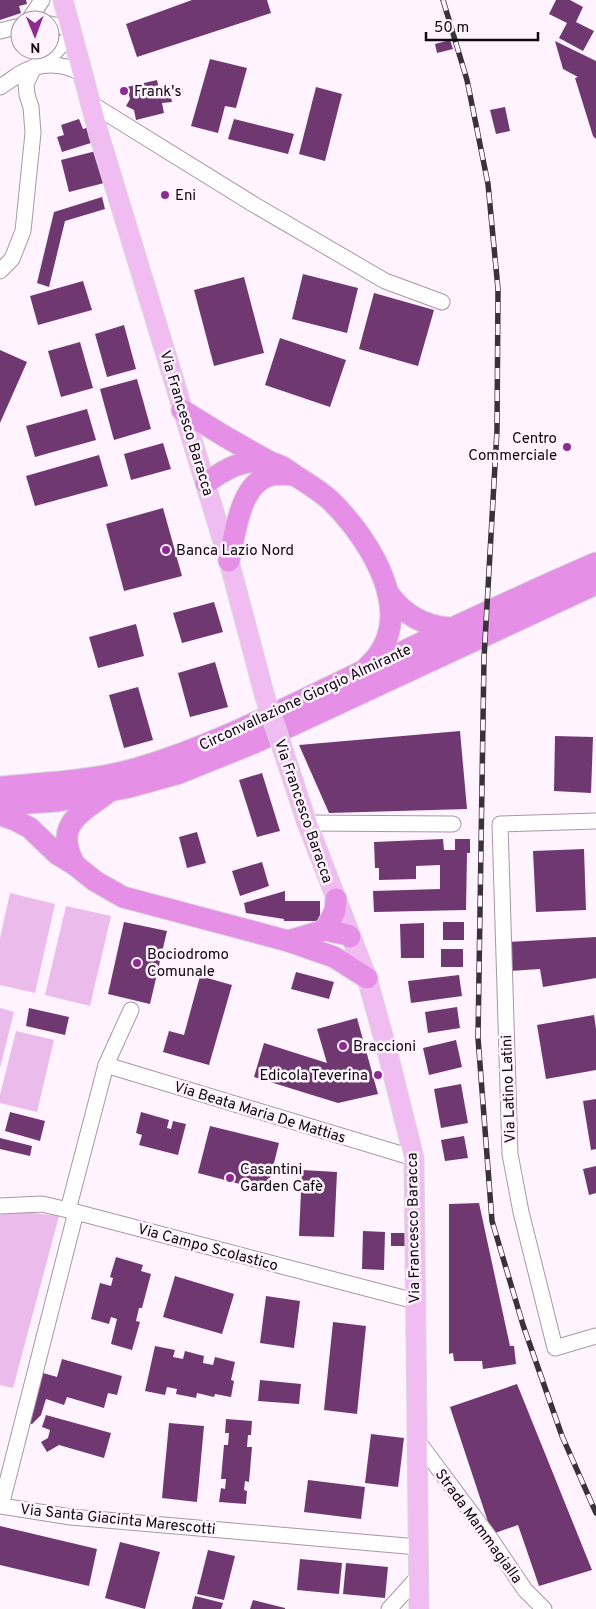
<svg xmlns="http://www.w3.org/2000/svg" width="596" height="1609" viewBox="0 0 596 1609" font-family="Overpass,sans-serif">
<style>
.green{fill:#ebbceb}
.building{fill:#6f3871}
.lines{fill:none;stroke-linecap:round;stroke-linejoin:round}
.minor-casing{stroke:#a797a6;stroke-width:17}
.major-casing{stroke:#d9d8d9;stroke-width:21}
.highway-casing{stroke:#d9d8d9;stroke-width:23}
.minor{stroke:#fff;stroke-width:15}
.major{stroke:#f0bcf1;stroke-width:19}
.highway{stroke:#e68fe7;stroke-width:21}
.rail-casing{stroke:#393239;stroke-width:5.5}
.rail{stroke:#fef3fe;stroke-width:4;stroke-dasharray:11;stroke-linecap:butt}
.major-bridge-casing{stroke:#d9d8d9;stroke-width:21;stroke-linecap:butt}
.major-bridge{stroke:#f0bcf1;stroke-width:19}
.poi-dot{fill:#8e2b92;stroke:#fef3fe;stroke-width:2}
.labels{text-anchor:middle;stroke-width:5;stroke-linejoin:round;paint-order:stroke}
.poi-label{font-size:15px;fill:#0f090f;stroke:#fef3fe;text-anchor:start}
.street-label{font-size:15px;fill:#0f090f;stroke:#fef3fe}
</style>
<rect width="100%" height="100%" fill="#fef3fe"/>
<g class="green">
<path d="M10,893L55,904L35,993L0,985V938Z"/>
<path d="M66,906L111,916L90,1006L45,995Z"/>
<path d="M0,1008L14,1012L0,1068Z"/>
<path d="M16,1031L54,1040L37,1112L0,1103V1095Z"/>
<path d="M17,1211L59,1216L13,1388L0,1385V1215Z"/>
</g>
<g class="building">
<path d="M0,0H26L27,4L19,6L21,13L0,20Z"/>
<path d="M192,0H267L271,13L137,57L126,24Z"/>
<path d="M556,0H570L583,7L576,22L594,31L583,51L559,38L567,23L549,14Z"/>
<path d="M450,40L453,49L437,53L435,44Z"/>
<path d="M555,41L596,61V139L593,136L575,78L578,77L563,69Z"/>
<path d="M210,59L247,68L236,108L225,106L218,133L191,126Z"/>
<path d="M157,80L159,89L169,87L172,102L162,103L164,113L136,120L134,110L126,106L130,99L127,87Z"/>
<path d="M316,87L342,94L325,161L299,154Z"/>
<path d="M505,107L510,131L496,134L490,110Z"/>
<path d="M79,119L83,129L89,127L94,142L62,152L57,137L64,135L61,125Z"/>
<path d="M234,119L294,134L288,154L228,139Z"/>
<path d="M96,151L104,183L69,192L61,160Z"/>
<path d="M102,197L105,209L65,221L49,287L37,283L54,212Z"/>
<path d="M303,274L358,288L347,333L292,319Z"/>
<path d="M244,277L264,353L214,366L194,290Z"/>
<path d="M83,281L92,310L38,325L30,296Z"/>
<path d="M374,293L434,310L418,366L359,349Z"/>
<path d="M124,325L136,369L107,377L95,334Z"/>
<path d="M280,338L346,360L330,407L265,385Z"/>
<path d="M80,342L93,388L61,397L48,351Z"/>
<path d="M0,350L27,362L0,423Z"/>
<path d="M137,379L151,429L114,440L100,389Z"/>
<path d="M87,409L96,440L35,457L26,426Z"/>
<path d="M163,443L171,469L131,480L124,454Z"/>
<path d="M99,455L108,486L35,506L26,476Z"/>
<path d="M163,508L182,576L124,591L106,524Z"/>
<path d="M214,602L223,632L182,643L173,613Z"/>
<path d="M136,624L144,656L98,668L89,637Z"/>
<path d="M215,662L228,707L190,717L178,673Z"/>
<path d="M138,687L153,740L124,748L109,695Z"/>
<path d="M460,731L467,809L329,813L299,745Z"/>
<path d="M555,736L593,737L591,793L554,791Z"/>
<path d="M262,773L280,831L257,837L239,780Z"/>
<path d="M197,832L206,863L187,868L179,837Z"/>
<path d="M443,839L444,850H455V839H470V853H467L466,910L374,912L373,891L440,889V865L416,866V879L379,880V868H375L374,842Z"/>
<path d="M584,849L586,910L536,912L533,851Z"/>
<path d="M262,862L269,886L240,896L232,871Z"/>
<path d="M285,891V901H320V921H284V919L246,913L244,903Z"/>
<path d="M124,922L167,931L150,1004L108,994Z"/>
<rect x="443" y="922" width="21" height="18"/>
<path d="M424,923V958H401L400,924Z"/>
<path d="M596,937V978L543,987L540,969L510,971L508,942Z"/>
<rect x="441" y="949" width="22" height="18"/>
<path d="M296,972L334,982L329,999L291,989Z"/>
<path d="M459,975L462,996L411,1003L408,981Z"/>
<path d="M200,976L232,985L209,1065L163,1052L169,1031L184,1035Z"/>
<path d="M457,1007L460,1028L428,1033L425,1012Z"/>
<path d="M29,1008L69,1017L65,1035L26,1026Z"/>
<path d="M594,1015L596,1029V1070L546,1079L537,1025Z"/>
<path d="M357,1018L378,1094L338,1103L254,1077L264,1043L327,1063L317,1029Z"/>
<path d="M456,1040L462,1067L429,1075L423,1048Z"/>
<path d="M461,1084L468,1123L441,1128L434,1089Z"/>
<path d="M596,1099V1149L591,1150L583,1101Z"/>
<path d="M10,1112L45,1121L40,1141L5,1131Z"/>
<path d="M141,1112L169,1120L167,1128L171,1129L173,1121L186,1124L178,1155L139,1145L142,1135L136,1133Z"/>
<path d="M210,1126L279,1143L267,1191L198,1173Z"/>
<path d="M464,1136L468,1158L445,1161L441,1140Z"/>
<path d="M0,1138L32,1146L30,1156L0,1149Z"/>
<path d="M596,1166V1193L589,1195L583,1169Z"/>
<path d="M302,1170L337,1172L334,1237L299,1236Z"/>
<path d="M479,1203L510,1346H514L516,1364L483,1369L482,1361H454L453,1353L449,1354V1204Z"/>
<path d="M363,1231L385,1232L384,1270L362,1269Z"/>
<rect x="391" y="1233" width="15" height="13"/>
<path d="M116,1257L143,1265L141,1271L151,1274L142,1308H139L136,1321L140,1322L132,1350L111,1344L117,1319L111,1317L109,1324L91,1319L100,1283L111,1286L113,1278L110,1277Z"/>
<path d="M175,1276L234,1294L222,1334L163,1317Z"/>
<path d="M266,1296L300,1301L294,1348L260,1343Z"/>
<path d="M333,1322L366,1326L357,1414L324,1410Z"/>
<path d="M155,1346L175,1350L173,1357L183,1359L185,1351L204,1356L203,1363L213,1365L215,1357L235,1362L231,1380L234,1381L231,1397L215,1394L214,1397L197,1393L196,1398L176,1394L177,1389L167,1387L165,1395L145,1391Z"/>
<path d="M62,1359L122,1376L117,1395L108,1393L104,1408L67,1397L64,1405L46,1399L41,1415L32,1424L29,1423L43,1373L57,1377Z"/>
<path d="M260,1380L301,1384L299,1404L258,1401Z"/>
<path d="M517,1384L592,1570L539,1586L518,1525L492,1534L450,1407Z"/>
<path d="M46,1415L111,1433L104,1458L59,1445L47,1452L41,1442L48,1438L50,1430L42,1427Z"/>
<path d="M226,1419L252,1421L251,1435H248L247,1447H252L249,1482L245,1481L244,1490L247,1491L246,1504L219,1502L221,1488L225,1489L226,1479H221L224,1445H228L229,1433H225Z"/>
<path d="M169,1423L204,1426L197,1502L162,1498Z"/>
<path d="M371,1434L404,1438L398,1487L365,1483Z"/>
<path d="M308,1480L365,1487L361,1519L304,1512Z"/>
<path d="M0,1526L97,1549L89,1586L0,1565Z"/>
<path d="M120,1542L160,1552L145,1609L105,1598Z"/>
<path d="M208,1550L235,1556L224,1600L197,1594Z"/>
<path d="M300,1559L342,1563L339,1594L297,1590Z"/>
<path d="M346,1563L388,1567L385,1598L343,1594Z"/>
<path d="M195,1596L223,1603L221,1609H192Z"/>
<path d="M253,1600L285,1608V1609H250Z"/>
</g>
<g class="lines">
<g class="minor-casing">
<g id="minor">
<path d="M29,20L42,0"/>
<path d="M0,31L20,26"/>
<path d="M0,87C7,83 13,78 19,74C39,62 63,62 82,74"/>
<path d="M90,103L253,204L385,281L442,302"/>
<path d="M0,271L12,259L23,231L33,133L31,107L27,95L26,84L34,67L56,51L69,37L71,31L68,28L50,24"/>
<path d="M596,821L500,824L510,1154L521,1212L555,1348L596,1336"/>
<path d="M307,823L453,824"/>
<path d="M106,1065L131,1010"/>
<path d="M0,1206L42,1204L68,1210L415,1301"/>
<path d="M68,1210L106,1065L414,1158"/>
<path d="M76,1212L1,1506L71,1517L418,1547"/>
<path d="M417,1440L490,1538L525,1590L544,1609"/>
<path d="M389,1609L419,1576"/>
</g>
</g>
<g class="major-casing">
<g id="major">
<path d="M63,0L99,135L229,561L265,697"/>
<path d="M281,744L307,823L367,978L387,1050L414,1158L419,1609"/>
</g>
</g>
<g class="highway-casing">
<g id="highway">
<path d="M182,410L224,436L270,462"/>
<path d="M206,483C225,469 244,458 269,462C280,464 287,470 296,476C307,483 320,491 330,500C370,539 421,618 368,666"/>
<path d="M229,561C235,536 239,488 266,477C275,473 284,474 293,475"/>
<path d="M389,594C404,615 424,626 450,628"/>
<path d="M0,787C46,783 94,781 138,768C207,748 271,715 336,684C422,642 508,601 596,563"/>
<path d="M0,805L58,801L130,787L177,774L254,743L596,584"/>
<path d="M0,815L15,820L30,828L57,854L75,865L95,881L123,897L288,941L334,957L367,978"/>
<path d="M75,865C54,827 77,815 105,795"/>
<path d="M325,930L348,935L350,937"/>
<path d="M288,941L325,930L335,911L336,899"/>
</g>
</g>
<use href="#minor" class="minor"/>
<use href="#major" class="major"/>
<use href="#highway" class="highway"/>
<g class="rail-casing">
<path id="rail" d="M443,0L467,80L488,184L498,289L497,430L484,658L478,1038L492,1221L523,1325L562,1436L596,1513"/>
</g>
<use href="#rail" class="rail"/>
<g class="major-bridge-casing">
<path id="major-bridge" d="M265,697L281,744"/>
</g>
<use href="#major-bridge" class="major-bridge"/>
</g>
<g class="poi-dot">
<circle cx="124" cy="91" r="5"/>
<circle cx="165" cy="195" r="5"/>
<circle cx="567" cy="447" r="5"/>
<circle cx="166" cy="550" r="5"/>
<circle cx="137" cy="963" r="5"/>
<circle cx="343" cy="1046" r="5"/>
<circle cx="378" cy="1075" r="5"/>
<circle cx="230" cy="1178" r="5"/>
</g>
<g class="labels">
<g class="poi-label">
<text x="134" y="96">Frank's</text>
<text x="175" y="200">Eni</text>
<text x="557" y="443" text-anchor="end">Centro<tspan x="557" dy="17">Commerciale</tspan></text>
<text x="176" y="555">Banca Lazio Nord</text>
<text x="147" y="959">Bociodromo<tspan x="147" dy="17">Comunale</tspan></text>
<text x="353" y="1051">Braccioni</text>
<text x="368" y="1080" text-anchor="end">Edicola Teverina</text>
<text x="240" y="1174">Casantini<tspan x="240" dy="17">Garden Cafè</tspan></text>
</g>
<g class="street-label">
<text transform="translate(187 423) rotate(73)" y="5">Via Francesco Baracca</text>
<text transform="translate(305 697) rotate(-25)" y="5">Circonvallazione Giorgio Almirante</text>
<text transform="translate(304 811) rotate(71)" y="5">Via Francesco Baracca</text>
<text transform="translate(508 1089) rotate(-92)" y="5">Via Latino Latini</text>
<text transform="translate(260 1112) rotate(17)" y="5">Via Beata Maria De Mattias</text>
<text transform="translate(413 1228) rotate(-91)" y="5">Via Francesco Baracca</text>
<text transform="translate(208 1247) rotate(15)" y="5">Via Campo Scolastico</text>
<text transform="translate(118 1519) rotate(6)" y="5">Via Santa Giacinta Marescotti</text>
<text transform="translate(479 1526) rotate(54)" y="5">Strada Mammagialla</text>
</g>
</g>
<g transform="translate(35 35) rotate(179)"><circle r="24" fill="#fef3fe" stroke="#9e959e"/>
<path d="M0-4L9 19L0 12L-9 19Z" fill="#8e2b92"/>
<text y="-8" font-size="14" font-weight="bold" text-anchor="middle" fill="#0f090f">N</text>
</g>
<path d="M426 32v8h112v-8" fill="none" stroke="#0f090f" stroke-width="2.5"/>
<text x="434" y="32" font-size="15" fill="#0f090f" stroke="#fef3fe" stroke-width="4" paint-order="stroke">50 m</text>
</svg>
